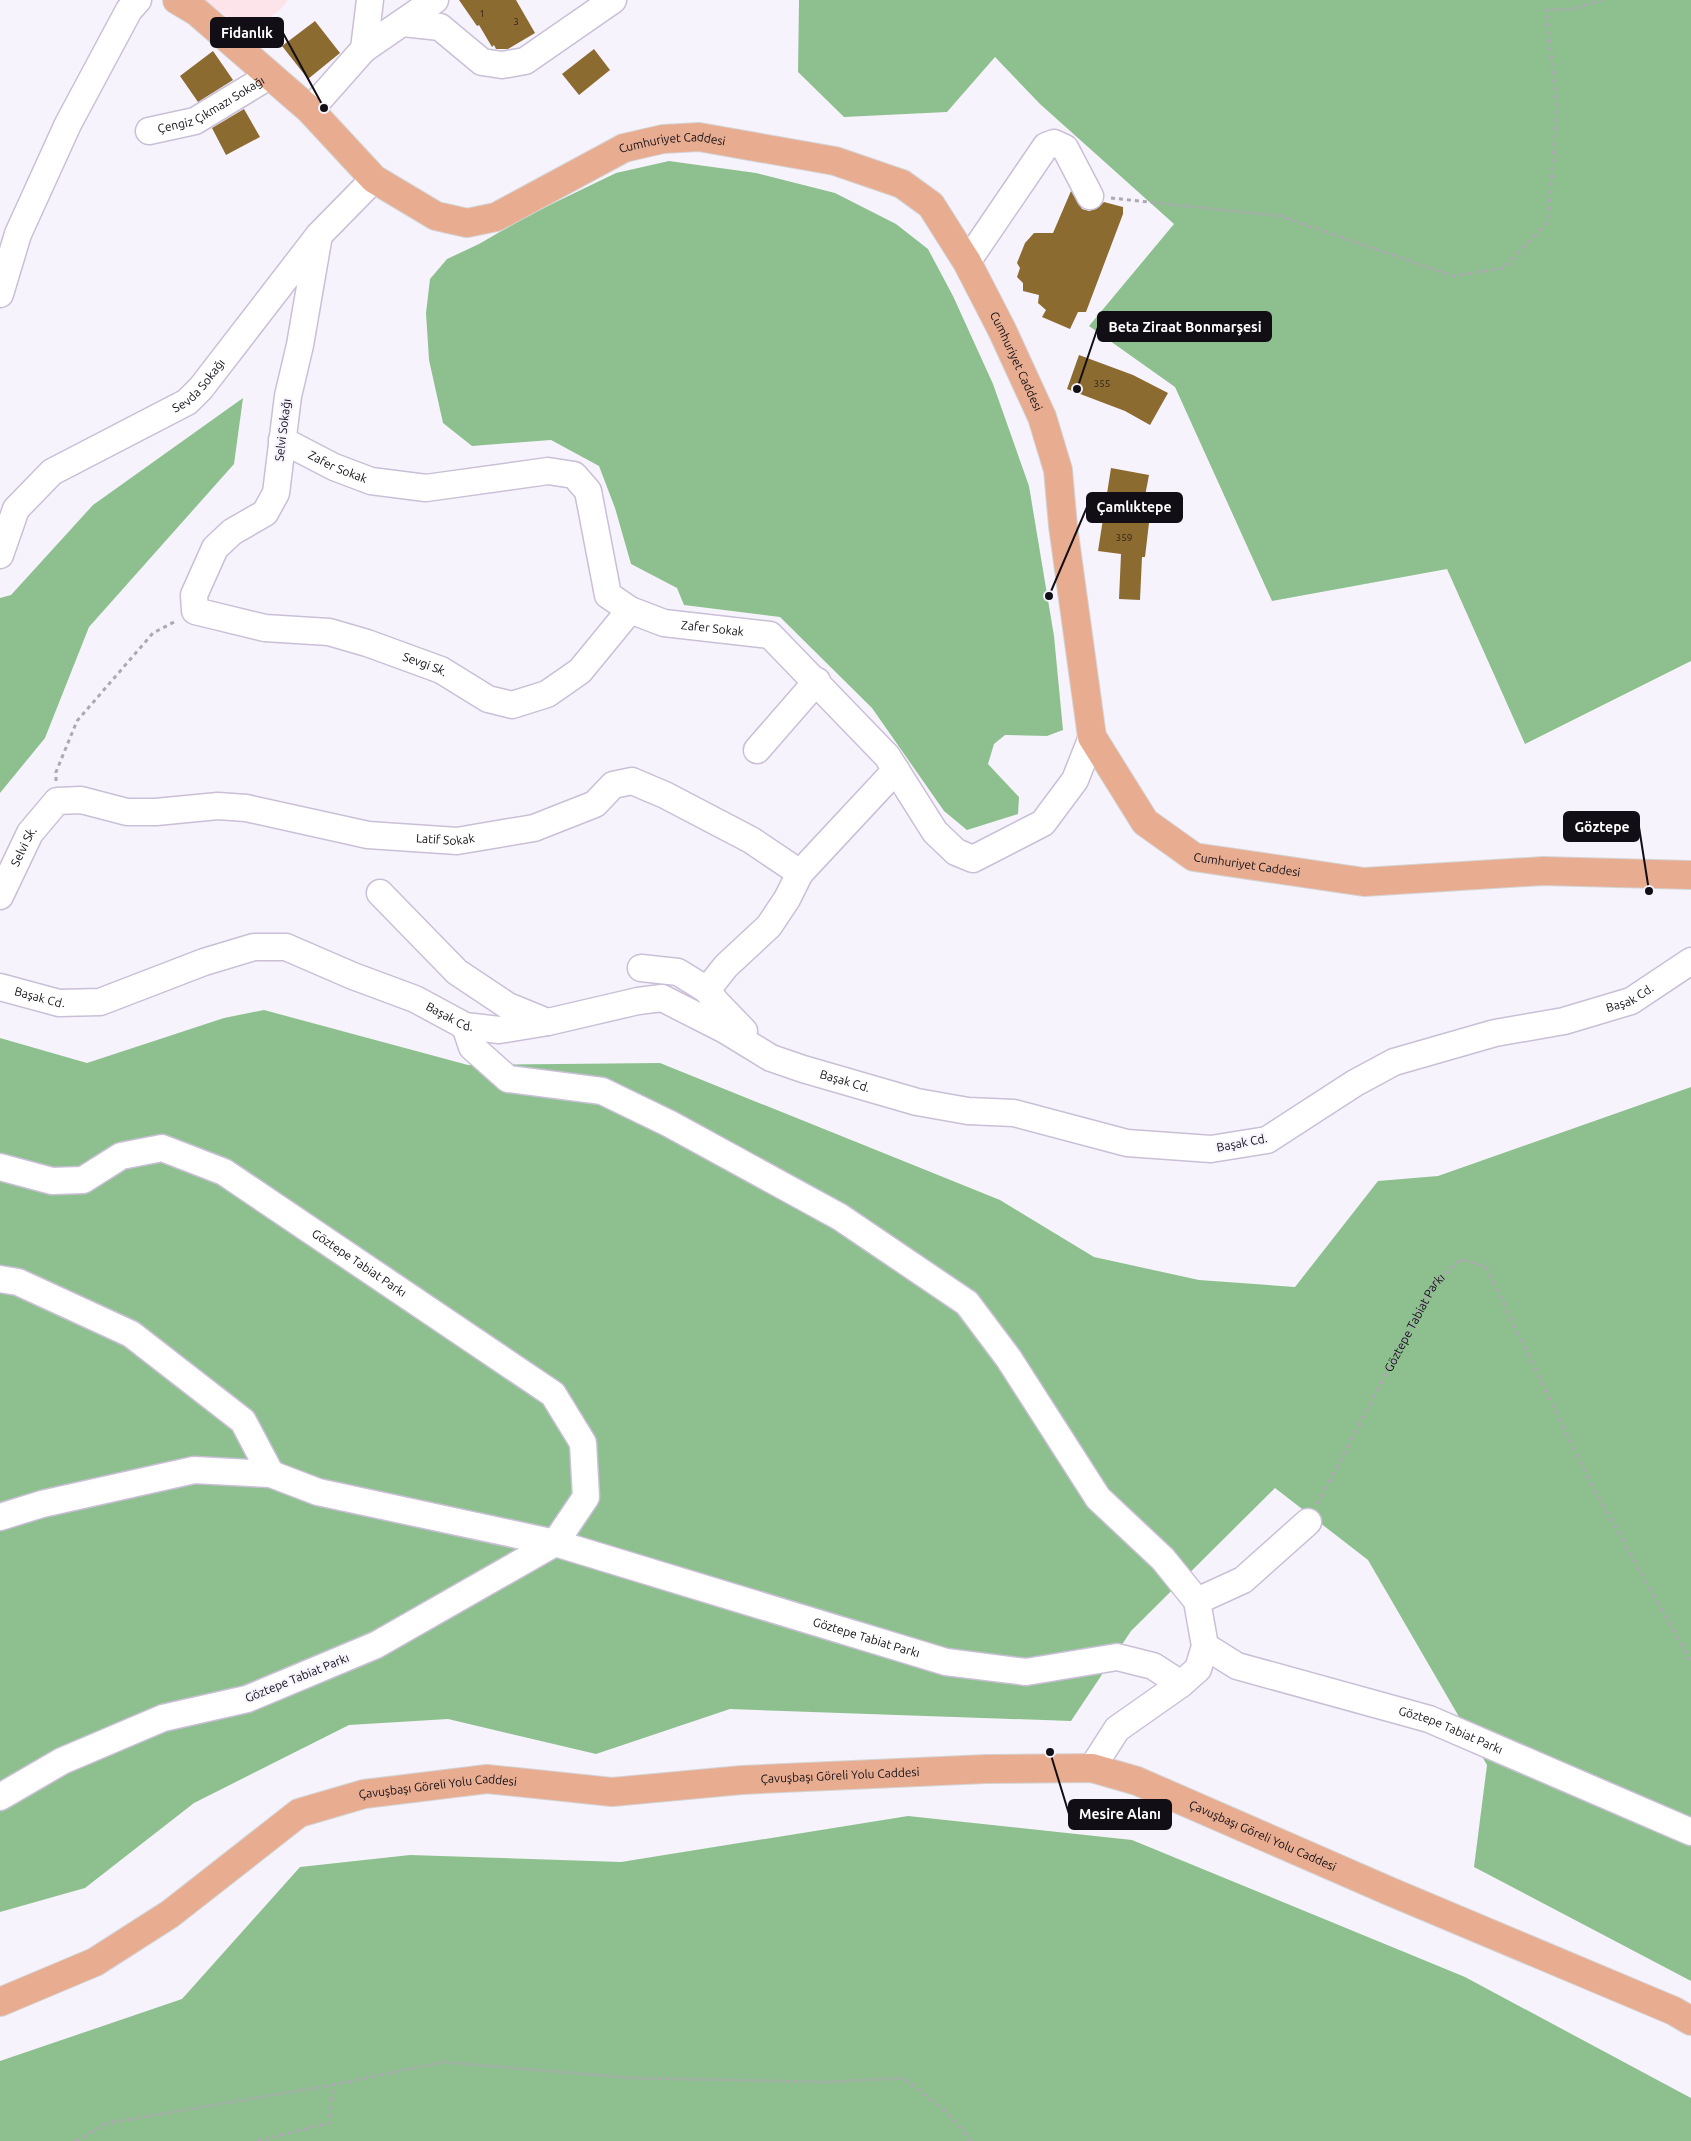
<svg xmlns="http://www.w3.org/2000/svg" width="1691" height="2141" viewBox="0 0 1691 2141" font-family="Ubuntu,sans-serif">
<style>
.commercial{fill:#fde3ea}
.forest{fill:#8ec08f}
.building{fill:#8c6b30}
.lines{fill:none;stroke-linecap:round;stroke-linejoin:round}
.minor-casing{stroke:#cabfd7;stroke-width:29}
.major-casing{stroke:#d4d4d5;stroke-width:30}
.path{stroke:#ada9b2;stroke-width:3;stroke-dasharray:4 4;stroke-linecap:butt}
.minor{stroke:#fff;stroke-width:26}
.major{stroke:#e8ad90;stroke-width:28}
.labels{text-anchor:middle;stroke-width:4;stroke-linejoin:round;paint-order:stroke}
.number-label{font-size:10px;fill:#30251c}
.street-label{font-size:12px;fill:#120e16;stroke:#f7f3fd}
.leader{fill:none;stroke:#120e16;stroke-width:2}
.callout-dot{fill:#120e16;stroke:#f7f3fd;stroke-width:2}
.callout{fill:#120e16;stroke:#120e16;stroke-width:2}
.callout-label{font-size:14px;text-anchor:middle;font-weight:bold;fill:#fff}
</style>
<rect width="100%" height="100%" fill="#f7f3fd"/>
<path class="commercial" d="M205,0H288L280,10L248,33Z"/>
<g class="forest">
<path d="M799,0H1691V661L1525,744L1447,569L1272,601L1175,387L1089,326L1174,224L1040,104L995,57L947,112L844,117L798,72Z"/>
<path d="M669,161L756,173L835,193L896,224L928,249L953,296L993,384L1029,486L1054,636L1063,730L1047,736L1005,735L994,744L988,764L1019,797L1018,814L967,830L944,811L872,708L780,617L684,605L677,588L631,564L615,508L599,466L551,440L472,446L443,423L429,360L426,313L430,279L447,259L479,244L529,215L616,173Z"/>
<path d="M243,398L234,464L89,627L45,738L0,793V598L11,595L93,505Z"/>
<path d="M264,1010L468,1065L660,1063L1000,1200L1094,1257L1199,1280L1295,1287L1378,1181L1438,1176L1691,1087V1981L1474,1867L1487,1765L1368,1560L1275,1488L1131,1631L1071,1721L730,1709L596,1754L448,1719L349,1725L194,1803L85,1888L0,1912V1038L87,1063L224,1018Z"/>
<path d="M908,1816L1132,1840L1465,1977L1691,2098V2141H0V2061L182,1999L300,1867L410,1855L621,1862Z"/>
</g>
<g class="building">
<path d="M459,0H516L535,33L508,49H496L494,45L492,47L479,25L477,26Z"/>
<path d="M315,21L340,53L308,79L282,46Z"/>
<path d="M594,49L610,70L579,95L562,74Z"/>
<path d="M213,51L233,80L198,102L180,76Z"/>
<path d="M244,109L260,137L226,155L212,128Z"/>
<path d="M1071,191L1082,209L1089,211L1096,209L1104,202L1123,207V214L1086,312H1078L1070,329L1042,317L1046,310L1038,303L1039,295L1023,291V283L1017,277L1020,268L1017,263L1025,243L1034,233H1053Z"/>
<path d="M1079,355L1133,375L1168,393L1150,425L1125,411L1067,389Z"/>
<path d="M1111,468L1149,475L1140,522L1149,523L1145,557H1142L1140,600L1119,599L1121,554L1098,551Z"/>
</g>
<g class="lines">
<g class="minor-casing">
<g id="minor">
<path d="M403,23L440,27L482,62L502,65L525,61L613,0"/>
<path d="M364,49L370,0"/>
<path d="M310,110L364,49L435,0"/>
<path id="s2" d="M149,131L195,121L269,76"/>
<path id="s3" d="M319,235L300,345L288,396L276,493L265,513L232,532L215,548L194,595L195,611L265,628L329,632L367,643L441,670L488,699L512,705L547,694L580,671L630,610"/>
<path d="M967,262L1046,146L1054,143L1065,148L1090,196"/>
<path d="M0,294L18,234L68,124L129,10L138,0"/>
<path id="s4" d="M282,440L334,467L371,481L426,488L548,471L574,475L588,491L608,595L630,610L664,623L770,635L887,756L935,832L956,852L973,859L1043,823L1075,780L1092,737"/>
<path id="s5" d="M0,555L16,509L52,472L187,402L201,388L319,235L374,179"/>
<path d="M757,750L817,681"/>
<path d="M380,893L457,972L508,1006L547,1022"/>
<path id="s6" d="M0,896L30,833L57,801L81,800L127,812H156L218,806L246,808L368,835L457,841L534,828L595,804L613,785L632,781L665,795L751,840L800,873"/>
<path d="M641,968L678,972L707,990"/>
<path id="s7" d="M0,987L59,1003L100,1002L204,962L254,947H286L353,976L415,999L465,1026L499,1030L548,1022L638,1001L662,998L725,1030L771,1058L803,1069L917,1102L968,1111L1014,1113L1127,1143L1211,1149L1267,1140L1355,1083L1394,1062L1495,1033L1564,1021L1631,1001L1691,961"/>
<path d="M465,1026L472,1047L508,1079L602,1091L670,1124L840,1217L967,1303L1009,1359L1098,1498L1163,1559L1197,1601L1205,1646L1198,1669L1181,1684L1117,1729L1092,1768"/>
<path d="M744,1031L716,1002L707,990L726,966L769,926L787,899L800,873L896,770"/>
<path id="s8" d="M0,1167L52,1181L83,1180L121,1156L162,1148L224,1172L553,1394L583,1443L586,1497L555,1543L376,1645L247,1699L163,1718L62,1761L0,1797"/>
<path d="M0,1279L18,1282L131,1334L243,1421L271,1474"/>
<path id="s9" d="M0,1517L42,1504L194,1470L271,1474L318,1492L555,1543L946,1662L1026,1672L1117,1657L1153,1666L1181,1684"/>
<path d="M1197,1601L1243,1580L1308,1522"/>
<path id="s10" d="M1205,1646L1237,1666L1429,1719L1691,1832"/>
</g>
</g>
<g class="major-casing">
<g id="major">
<path id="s11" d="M177,0L197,12L310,110L374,179L436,216L467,223L496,217L624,148L663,139L699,137L835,161L902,184L931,205L967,262L1002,330L1042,417L1058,470L1063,526L1092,737L1145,822L1194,857L1364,882L1543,871L1691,875"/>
<path id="s12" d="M0,2002L95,1962L170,1914L299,1813L364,1794L487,1779L612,1792L742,1780L986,1769L1092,1768L1137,1781L1389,1891L1674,2011L1691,2021"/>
</g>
</g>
<g class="path">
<path d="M1111,198L1280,216L1453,276L1504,268L1548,222L1557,107L1546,10L1574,9L1601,0"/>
<path d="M56,781V772L77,721L153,633L176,621"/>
<path id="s1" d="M1317,1504L1434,1284L1461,1259L1486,1267L1590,1482L1691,1661"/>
<path d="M76,2141L108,2123L333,2085L442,2062L632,2078L825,2082L903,2078L947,2112L971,2141"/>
<path d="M257,2141L329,2123L333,2085"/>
</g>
<use href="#minor" class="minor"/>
<use href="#major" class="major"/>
</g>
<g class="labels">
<g class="number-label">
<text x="482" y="17">1</text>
<text x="516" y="25">3</text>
<text x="1102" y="387">355</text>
<text x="1124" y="541">359</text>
</g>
<g class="street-label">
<text dy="4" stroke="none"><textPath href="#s2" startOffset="68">Çengiz Çıkmazı Sokağı</textPath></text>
<text dy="4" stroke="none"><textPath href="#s11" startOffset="595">Cumhuriyet Caddesi</textPath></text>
<text dy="4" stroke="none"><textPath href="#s11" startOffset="1045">Cumhuriyet Caddesi</textPath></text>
<text dy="4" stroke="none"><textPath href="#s5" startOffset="272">Sevda Sokağı</textPath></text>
<text transform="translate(283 430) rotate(-83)" y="4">Selvi Sokağı</text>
<text dy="4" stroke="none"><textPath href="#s4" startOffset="62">Zafer Sokak</textPath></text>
<text dy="4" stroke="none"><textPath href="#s4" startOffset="542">Zafer Sokak</textPath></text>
<text dy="4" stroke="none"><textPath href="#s3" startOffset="651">Sevgi Sk.</textPath></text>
<text dy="4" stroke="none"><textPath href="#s6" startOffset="505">Latif Sokak</textPath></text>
<text dy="4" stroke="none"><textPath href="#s6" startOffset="55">Selvi Sk.</textPath></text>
<text dy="4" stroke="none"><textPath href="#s11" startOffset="1645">Cumhuriyet Caddesi</textPath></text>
<text dy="4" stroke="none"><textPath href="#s7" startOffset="41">Başak Cd.</textPath></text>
<text dy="4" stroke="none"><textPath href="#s7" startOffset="1721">Başak Cd.</textPath></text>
<text dy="4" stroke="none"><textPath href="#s7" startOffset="476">Başak Cd.</textPath></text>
<text dy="4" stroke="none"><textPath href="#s7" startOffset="896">Başak Cd.</textPath></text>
<text transform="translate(1242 1143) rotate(-11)" y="4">Başak Cd.</text>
<text dy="4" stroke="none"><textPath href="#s8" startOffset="401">Göztepe Tabiat Parkı</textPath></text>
<text dy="4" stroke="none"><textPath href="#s1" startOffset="206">Göztepe Tabiat Parkı</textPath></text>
<text dy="4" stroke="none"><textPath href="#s9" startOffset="895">Göztepe Tabiat Parkı</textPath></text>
<text transform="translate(297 1678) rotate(-22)" y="4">Göztepe Tabiat Parkı</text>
<text dy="4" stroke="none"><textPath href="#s10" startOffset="261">Göztepe Tabiat Parkı</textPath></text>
<text dy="4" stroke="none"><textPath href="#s12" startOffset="902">Çavuşbaşı Göreli Yolu Caddesi</textPath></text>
<text dy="4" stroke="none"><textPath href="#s12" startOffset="498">Çavuşbaşı Göreli Yolu Caddesi</textPath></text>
<text dy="4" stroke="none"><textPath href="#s12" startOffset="1338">Çavuşbaşı Göreli Yolu Caddesi</textPath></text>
</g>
</g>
<path class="leader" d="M324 108L283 33M1077 389L1098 327M1049 596L1087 507M1649 891L1639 827M1050 1752L1069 1814"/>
<g class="callout-dot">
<circle cx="324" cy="108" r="5"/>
<circle cx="1077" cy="389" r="5"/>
<circle cx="1049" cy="596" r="5"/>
<circle cx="1649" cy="891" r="5"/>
<circle cx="1050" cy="1752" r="5"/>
</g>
<g class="callout">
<rect x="211" y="18" width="72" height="29" rx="5"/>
<rect x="1098" y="312" width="173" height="29" rx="5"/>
<rect x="1087" y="493" width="95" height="29" rx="5"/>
<rect x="1564" y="812" width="75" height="29" rx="5"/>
<rect x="1069" y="1800" width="102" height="29" rx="5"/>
</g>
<g class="callout-label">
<text x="247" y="38">Fidanlık</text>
<text x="1185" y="332">Beta Ziraat Bonmarşesi</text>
<text x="1134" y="512">Çamlıktepe</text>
<text x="1602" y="832">Göztepe</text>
<text x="1120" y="1819">Mesire Alanı</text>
</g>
</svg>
